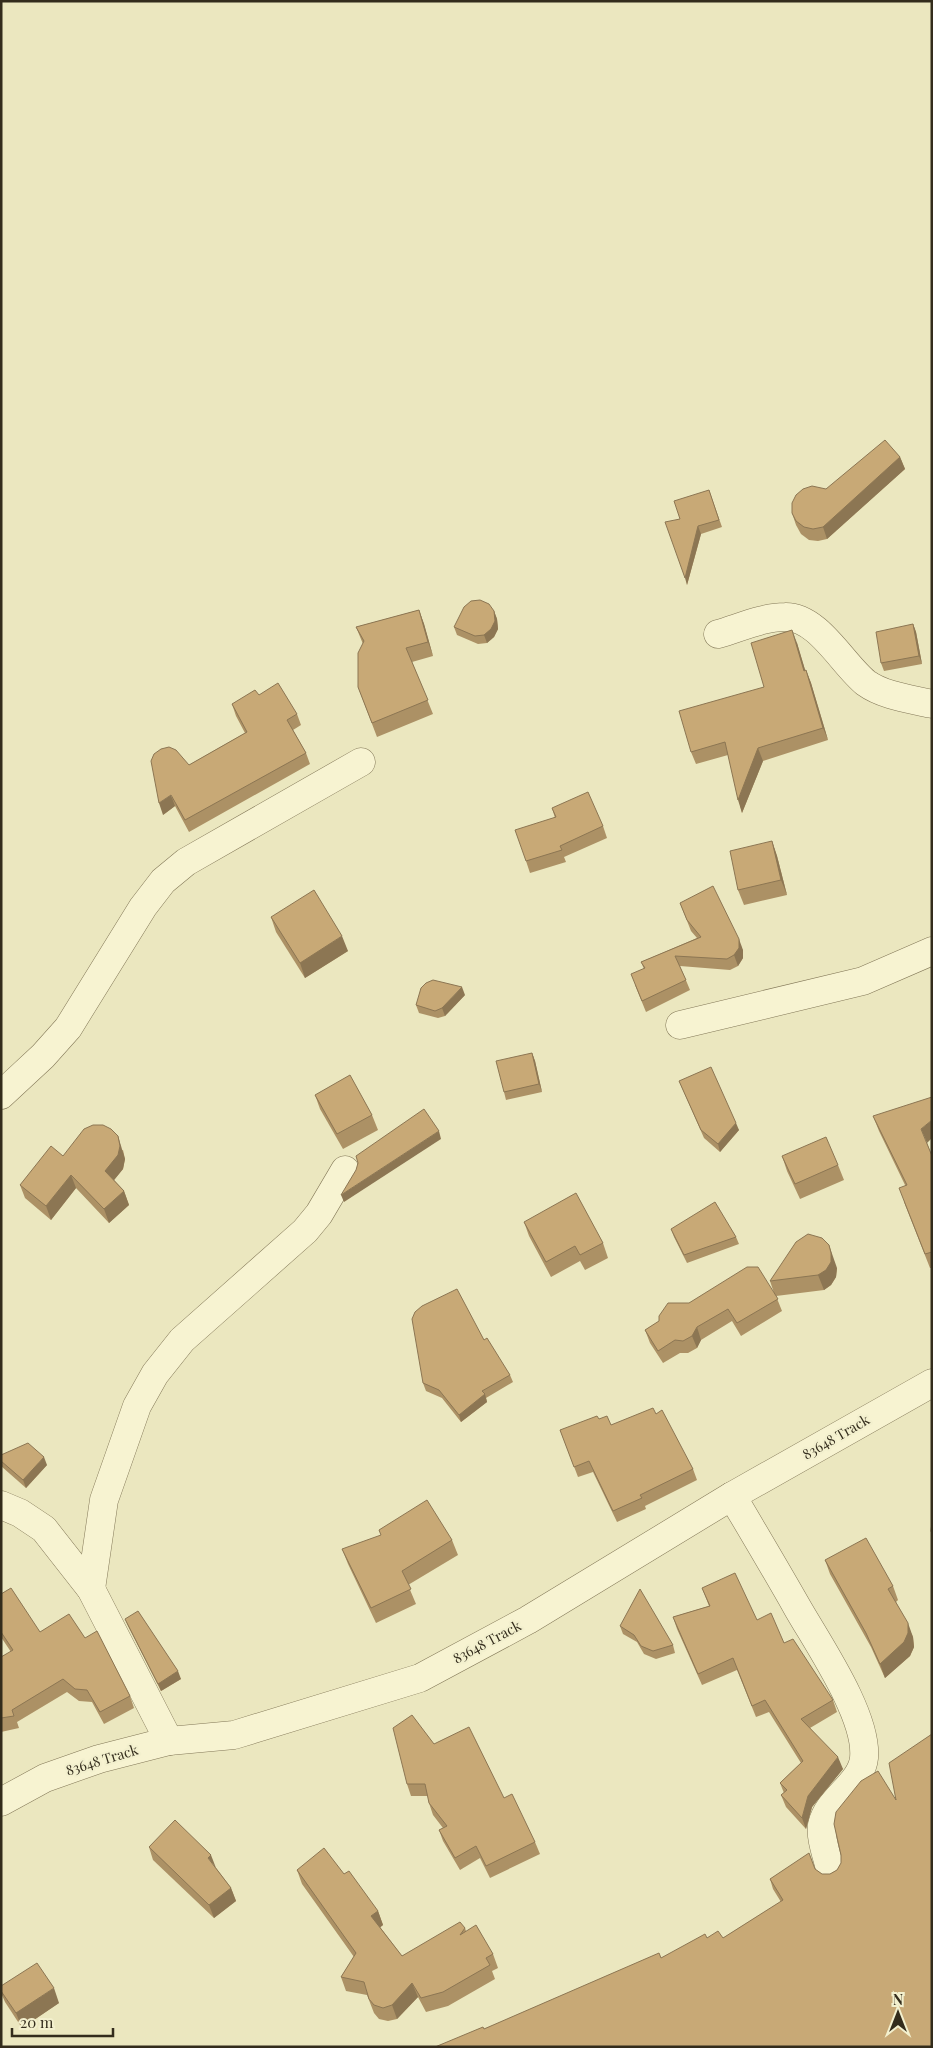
<svg xmlns="http://www.w3.org/2000/svg" width="933" height="2048" viewBox="0 0 933 2048" font-family="'Playfair Display',serif">
<style>
.lines{fill:none;stroke-linecap:round;stroke-linejoin:round}
.minor-casing{stroke:#837858;stroke-width:29}
.minor{stroke:#f7f3d1;stroke-width:28}
.wall{fill:#ac9165}
.shaded-wall{fill:#8c7653}
.building{fill:#c8a976;stroke:#8c7653}
.labels{text-anchor:middle;stroke-width:4.5;stroke-linejoin:round;paint-order:stroke}
.street-label{font-size:14px;fill:#332c1c;stroke:#f3f0ce}
</style>
<rect width="100%" height="100%" fill="#ebe7bf"/>
<g class="lines">
<g class="minor-casing">
<g id="minor">
<path d="M718,634C739,628 763,617 785,617C818,616 843,665 866,683C884,696 911,699 932,704"/>
<path d="M680,1025L863,981L932,951"/>
<path d="M1,1095L43,1056L68,1028L143,907L163,881L186,862L361,762"/>
<path d="M732,1496C754,1533 776,1570 797,1607C818,1644 868,1716 864,1758C861,1785 828,1798 822,1825C820,1838 827,1856 830,1869"/>
<path d="M1,1505L20,1513L44,1529L91,1589L169,1741"/>
<path d="M91,1589L104,1500L137,1406L155,1374L182,1340L305,1231L319,1214L345,1170"/>
<path d="M1,1802L45,1778L99,1759L169,1741L234,1735L420,1678L528,1620L732,1496L932,1383"/>
</g>
</g>
<use href="#minor" class="minor"/>
</g>
<g class="wall">
<path d="M900,457L905,469L827,539L818,541L809,540L801,534L796,525L792,513L826,489Z"/>
<path d="M709,490L722,527L701,534L687,585L680,519Z"/>
<path d="M419,610L424,624L433,656L412,662L433,714L377,737L358,687L363,644L356,627Z"/>
<path d="M494,611L497,619L498,629L494,637L487,643L478,644L457,635L454,627Z"/>
<path d="M913,624L916,632L922,664L884,671L881,663Z"/>
<path d="M797,643L805,670H806L811,683L828,740L763,761L742,813L728,755L696,764L691,752L764,687Z"/>
<path d="M259,695L297,714L301,725L293,730L306,753L310,764L189,832L175,806L163,815L189,765L245,733L236,716L232,704Z"/>
<path d="M552,808L603,826L607,838L564,857L566,862L530,873L526,861L555,818Z"/>
<path d="M772,841L777,856L787,895L744,905L738,890Z"/>
<path d="M680,903L743,950V958L738,966L730,970L680,966L690,990L646,1012L635,985L644,969L641,962L697,938L691,931Z"/>
<path d="M271,917L348,951L305,978L276,932Z"/>
<path d="M465,995L445,1016L438,1018L419,1013L416,1005Z"/>
<path d="M532,1053L535,1061L542,1092L506,1100L504,1092Z"/>
<path d="M679,1081L739,1130L720,1152L704,1138Z"/>
<path d="M315,1095L372,1115L378,1130L343,1149L320,1109Z"/>
<path d="M873,1116L927,1143L932,1156V1268H930L904,1202L905,1185L879,1131Z"/>
<path d="M123,1150L125,1159L123,1169L114,1180L124,1191L129,1205L109,1223L76,1188L51,1220L25,1198L20,1185Z"/>
<path d="M782,1156L838,1165L844,1180L800,1199L787,1171Z"/>
<path d="M524,1222L603,1243L608,1258L585,1270L580,1261L551,1277L529,1236Z"/>
<path d="M671,1229L736,1237L739,1244L687,1263L674,1237Z"/>
<path d="M837,1268L836,1277L831,1285L824,1290L776,1296L782,1311L741,1336L732,1321L701,1340L697,1348L688,1353H680L663,1363L650,1343L645,1330L689,1303L774,1293L770,1281Z"/>
<path d="M484,1340L510,1375L513,1382L486,1398L487,1402L461,1422L442,1398L426,1391L423,1383Z"/>
<path d="M656,1414L693,1469L697,1480L645,1506L646,1509L617,1522L593,1472L578,1477L560,1430L611,1425Z"/>
<path d="M1,1455L47,1465L26,1488L1,1466Z"/>
<path d="M452,1540L458,1555L408,1585L416,1604L376,1623L348,1564L342,1549Z"/>
<path d="M825,1560L893,1586L898,1600L896,1602L913,1637L914,1647L910,1656L885,1678L871,1647L830,1574Z"/>
<path d="M702,1588L757,1620L784,1643L833,1700L837,1712L810,1728L843,1769L812,1807L806,1829L786,1807L781,1795L784,1793L780,1783L801,1763L769,1712L756,1717L737,1670L702,1685L677,1629L673,1617L709,1606Z"/>
<path d="M1,1594L40,1632L85,1638L130,1696L134,1708L104,1724L92,1702L79,1701L67,1692L17,1722L19,1728L1,1732V1657L11,1652L1,1637Z"/>
<path d="M125,1619L181,1679L161,1691L128,1626Z"/>
<path d="M620,1626L673,1645L675,1653L656,1659L644,1654L637,1642L623,1634Z"/>
<path d="M434,1744L504,1798L535,1842L540,1854L490,1878L480,1858L460,1870L443,1841L439,1830L443,1828L433,1815L429,1803L428,1796H411L407,1784Z"/>
<path d="M896,1800L932,2047L484,2029L661,1958L707,1938H723L781,1902L773,1889L770,1879L815,1869L822,1874H830L837,1870Z"/>
<path d="M149,1847L216,1868L231,1888L236,1901L214,1918L153,1860Z"/>
<path d="M297,1870L344,1874L378,1911L383,1925L380,1927L402,1956L465,1928L466,1931L493,1954L498,1968L492,1971L495,1979L448,2006L426,2012L418,1997L397,2019L388,2021L379,2019L374,2013L367,1995L346,1991L341,1977L354,1957L302,1884Z"/>
<path d="M1,1986L59,2003L22,2028L5,2002L1,1993Z"/>
</g>
<g class="shaded-wall">
<path d="M900,457L905,469L827,539L823,527Z"/>
<path d="M698,526L701,534L687,585L685,578Z"/>
<path d="M419,610L424,624L433,656L428,642Z"/>
<path d="M494,611L497,619L498,629L494,637L487,643L484,635Z"/>
<path d="M913,624L916,632L922,664L919,656Z"/>
<path d="M792,630L797,643L809,683L804,671Z"/>
<path d="M806,670L811,683L828,740L823,728Z"/>
<path d="M758,748L763,761L742,813L738,800Z"/>
<path d="M171,795L175,806L163,815L159,803Z"/>
<path d="M772,841L777,856L787,895L781,880Z"/>
<path d="M342,936L348,951L305,978L300,963Z"/>
<path d="M739,939L743,950V958L738,966L734,955Z"/>
<path d="M462,987L465,995L445,1016L442,1008Z"/>
<path d="M532,1053L535,1061L542,1092L539,1084Z"/>
<path d="M932,1120V1138L927,1143L921,1129Z"/>
<path d="M736,1123L739,1130L720,1152L718,1144Z"/>
<path d="M439,1131L441,1139L344,1202L341,1195Z"/>
<path d="M118,1136L125,1159L123,1169L110,1185L105,1171Z"/>
<path d="M71,1175L76,1188L51,1220L46,1206Z"/>
<path d="M124,1191L129,1205L109,1223L104,1209Z"/>
<path d="M829,1245L837,1268L836,1277L831,1285L824,1290L818,1275Z"/>
<path d="M697,1327L701,1340L697,1348L692,1336Z"/>
<path d="M485,1394L487,1402L461,1422L459,1415Z"/>
<path d="M44,1457L47,1465L26,1488L23,1480Z"/>
<path d="M908,1623L913,1637L914,1647L910,1656L885,1678L880,1664Z"/>
<path d="M178,1671L181,1679L161,1691L158,1684Z"/>
<path d="M838,1757L843,1769L812,1807L806,1829L802,1818L808,1796Z"/>
<path d="M211,1855L216,1868L208,1858Z"/>
<path d="M231,1888L236,1901L214,1918L209,1905Z"/>
<path d="M378,1911L383,1925L377,1930L371,1916Z"/>
<path d="M412,1983L418,1997L397,2019L392,2005Z"/>
<path d="M54,1988L59,2003L22,2028L16,2013Z"/>
</g>
<g class="building">
<path d="M885,440L900,457L823,527L813,529L804,527L796,521L792,513V503L796,495L803,489L812,486L826,489Z"/>
<path d="M709,490L719,520L698,526L685,578L665,522L680,519L674,501Z"/>
<path d="M480,600L489,604L494,611L495,621L491,629L484,635L475,636L454,627L464,607L471,601Z"/>
<path d="M419,610L428,642L406,648L428,700L372,723L358,687V653L364,641L356,627Z"/>
<path d="M913,624L919,656L881,663L876,632Z"/>
<path d="M792,630L804,671L806,670L823,728L758,748L738,800L725,742L691,752L679,711L764,687L751,643Z"/>
<path d="M278,683L297,714L287,720L306,753L185,820L171,795L159,803L151,761L154,754L161,749L169,747L176,750L189,765L247,732L232,704L255,690L259,695Z"/>
<path d="M588,792L603,826L560,846L562,850L526,861L515,830L556,817L552,808Z"/>
<path d="M772,841L781,880L738,890L730,851Z"/>
<path d="M713,886L739,939V948L734,955L727,959L675,956L686,980L642,1001L631,974L645,968L641,962L701,937L687,920L680,903Z"/>
<path d="M314,890L342,936L300,963L271,917Z"/>
<path d="M433,980L462,987L442,1008L435,1011L416,1005L421,988L426,983Z"/>
<path d="M532,1053L539,1084L504,1092L496,1061Z"/>
<path d="M711,1067L736,1123L718,1144L701,1130L679,1081Z"/>
<path d="M350,1075L372,1115L337,1134L315,1095Z"/>
<path d="M932,1097V1120L921,1129L932,1156V1252L925,1254L899,1188L907,1185L873,1116Z"/>
<path d="M424,1109L439,1131L341,1195L356,1170L358,1163L356,1156Z"/>
<path d="M93,1125H103L111,1129L118,1136L120,1146L118,1155L105,1171L124,1191L104,1209L71,1175L46,1206L20,1185L51,1146L63,1156L84,1129Z"/>
<path d="M826,1137L838,1165L795,1184L782,1156Z"/>
<path d="M576,1193L603,1243L580,1255L575,1246L546,1262L524,1222Z"/>
<path d="M715,1202L736,1237L684,1255L671,1229Z"/>
<path d="M808,1234L822,1238L829,1245L831,1253V1262L826,1270L818,1275L770,1281L796,1242Z"/>
<path d="M747,1267H758L778,1299L737,1323L728,1309L697,1327L692,1336L683,1341L675,1340L658,1351L645,1330L659,1321V1316L668,1303H689Z"/>
<path d="M457,1289L484,1340L487,1338L510,1375L482,1391L485,1394L459,1415L439,1390L423,1383L412,1319L415,1312L422,1306Z"/>
<path d="M653,1408L656,1414L662,1410L693,1469L640,1495L642,1498L613,1511L589,1461L574,1467L560,1430L597,1416L599,1419L607,1416L611,1425Z"/>
<path d="M28,1443L44,1457L23,1480L1,1461V1455Z"/>
<path d="M427,1500L452,1540L402,1571L411,1589L371,1608L342,1549L381,1535L379,1530Z"/>
<path d="M932,1522V1534L931,1531Z"/>
<path d="M866,1538L893,1586L888,1589L908,1623V1633L904,1642L880,1664L866,1633L825,1560Z"/>
<path d="M735,1573L757,1620L771,1613L784,1643L793,1639L833,1700L801,1719L838,1757L808,1796L802,1818L781,1795L787,1790L780,1783L803,1761L765,1700L752,1706L733,1658L698,1674L673,1617L710,1606L702,1588Z"/>
<path d="M11,1588L40,1632L69,1614L85,1638L97,1631L130,1696L100,1712L87,1690L75,1689L63,1679L12,1710L14,1716L1,1718V1657L13,1650L1,1632V1594Z"/>
<path d="M640,1589L673,1645L653,1651L641,1646L634,1635L620,1626Z"/>
<path d="M138,1611L178,1671L158,1684L125,1619Z"/>
<path d="M412,1715L434,1744L469,1727L504,1798L512,1794L535,1842L486,1866L476,1846L455,1858L439,1830L447,1826L429,1803L425,1784H407L393,1728Z"/>
<path d="M932,1734V2047H435L483,2027L484,2029L659,1953L661,1958L705,1934L707,1938L718,1931L723,1938L783,1900L770,1879L809,1853L815,1869L822,1874H830L837,1870L841,1863V1855L834,1824L836,1812L861,1781L878,1771L896,1800L889,1763Z"/>
<path d="M175,1820L211,1855L208,1858L231,1888L209,1905L149,1847Z"/>
<path d="M324,1848L344,1874L349,1871L378,1911L371,1916L402,1956L460,1922L465,1928L460,1935L476,1925L493,1954L486,1958L490,1965L443,1992L421,1998L412,1983L392,2005L383,2008L374,2005L369,1999L364,1982L341,1977L356,1953L297,1870Z"/>
<path d="M37,1963L54,1988L16,2013L1,1991V1986Z"/>
</g>
<g class="labels">
<g class="street-label">
<text transform="translate(836 1437) rotate(-30)" y="5">83648 Track</text>
<text transform="translate(487 1642) rotate(-28)" y="5">83648 Track</text>
<text transform="translate(102 1760) rotate(-17)" y="5">83648 Track</text>
</g>
</g>
<rect width="933" height="2048" fill="none" stroke="#332c1c" stroke-width="5"/>
<g transform="translate(898 2013)" stroke="#f3f0ce" stroke-width="4" paint-order="stroke">
<path d="M0-4L9 19L0 12L-9 19Z" fill="#332c1c"/>
<text y="-8" font-size="14" font-weight="bold" text-anchor="middle" fill="#332c1c">N</text>
</g>
<path d="M12 2028v8h101v-8" fill="none" stroke="#332c1c" stroke-width="2.5"/>
<text x="20" y="2028" font-size="15" fill="#332c1c" stroke="#f3f0ce" stroke-width="4" paint-order="stroke">20 m</text>
</svg>
